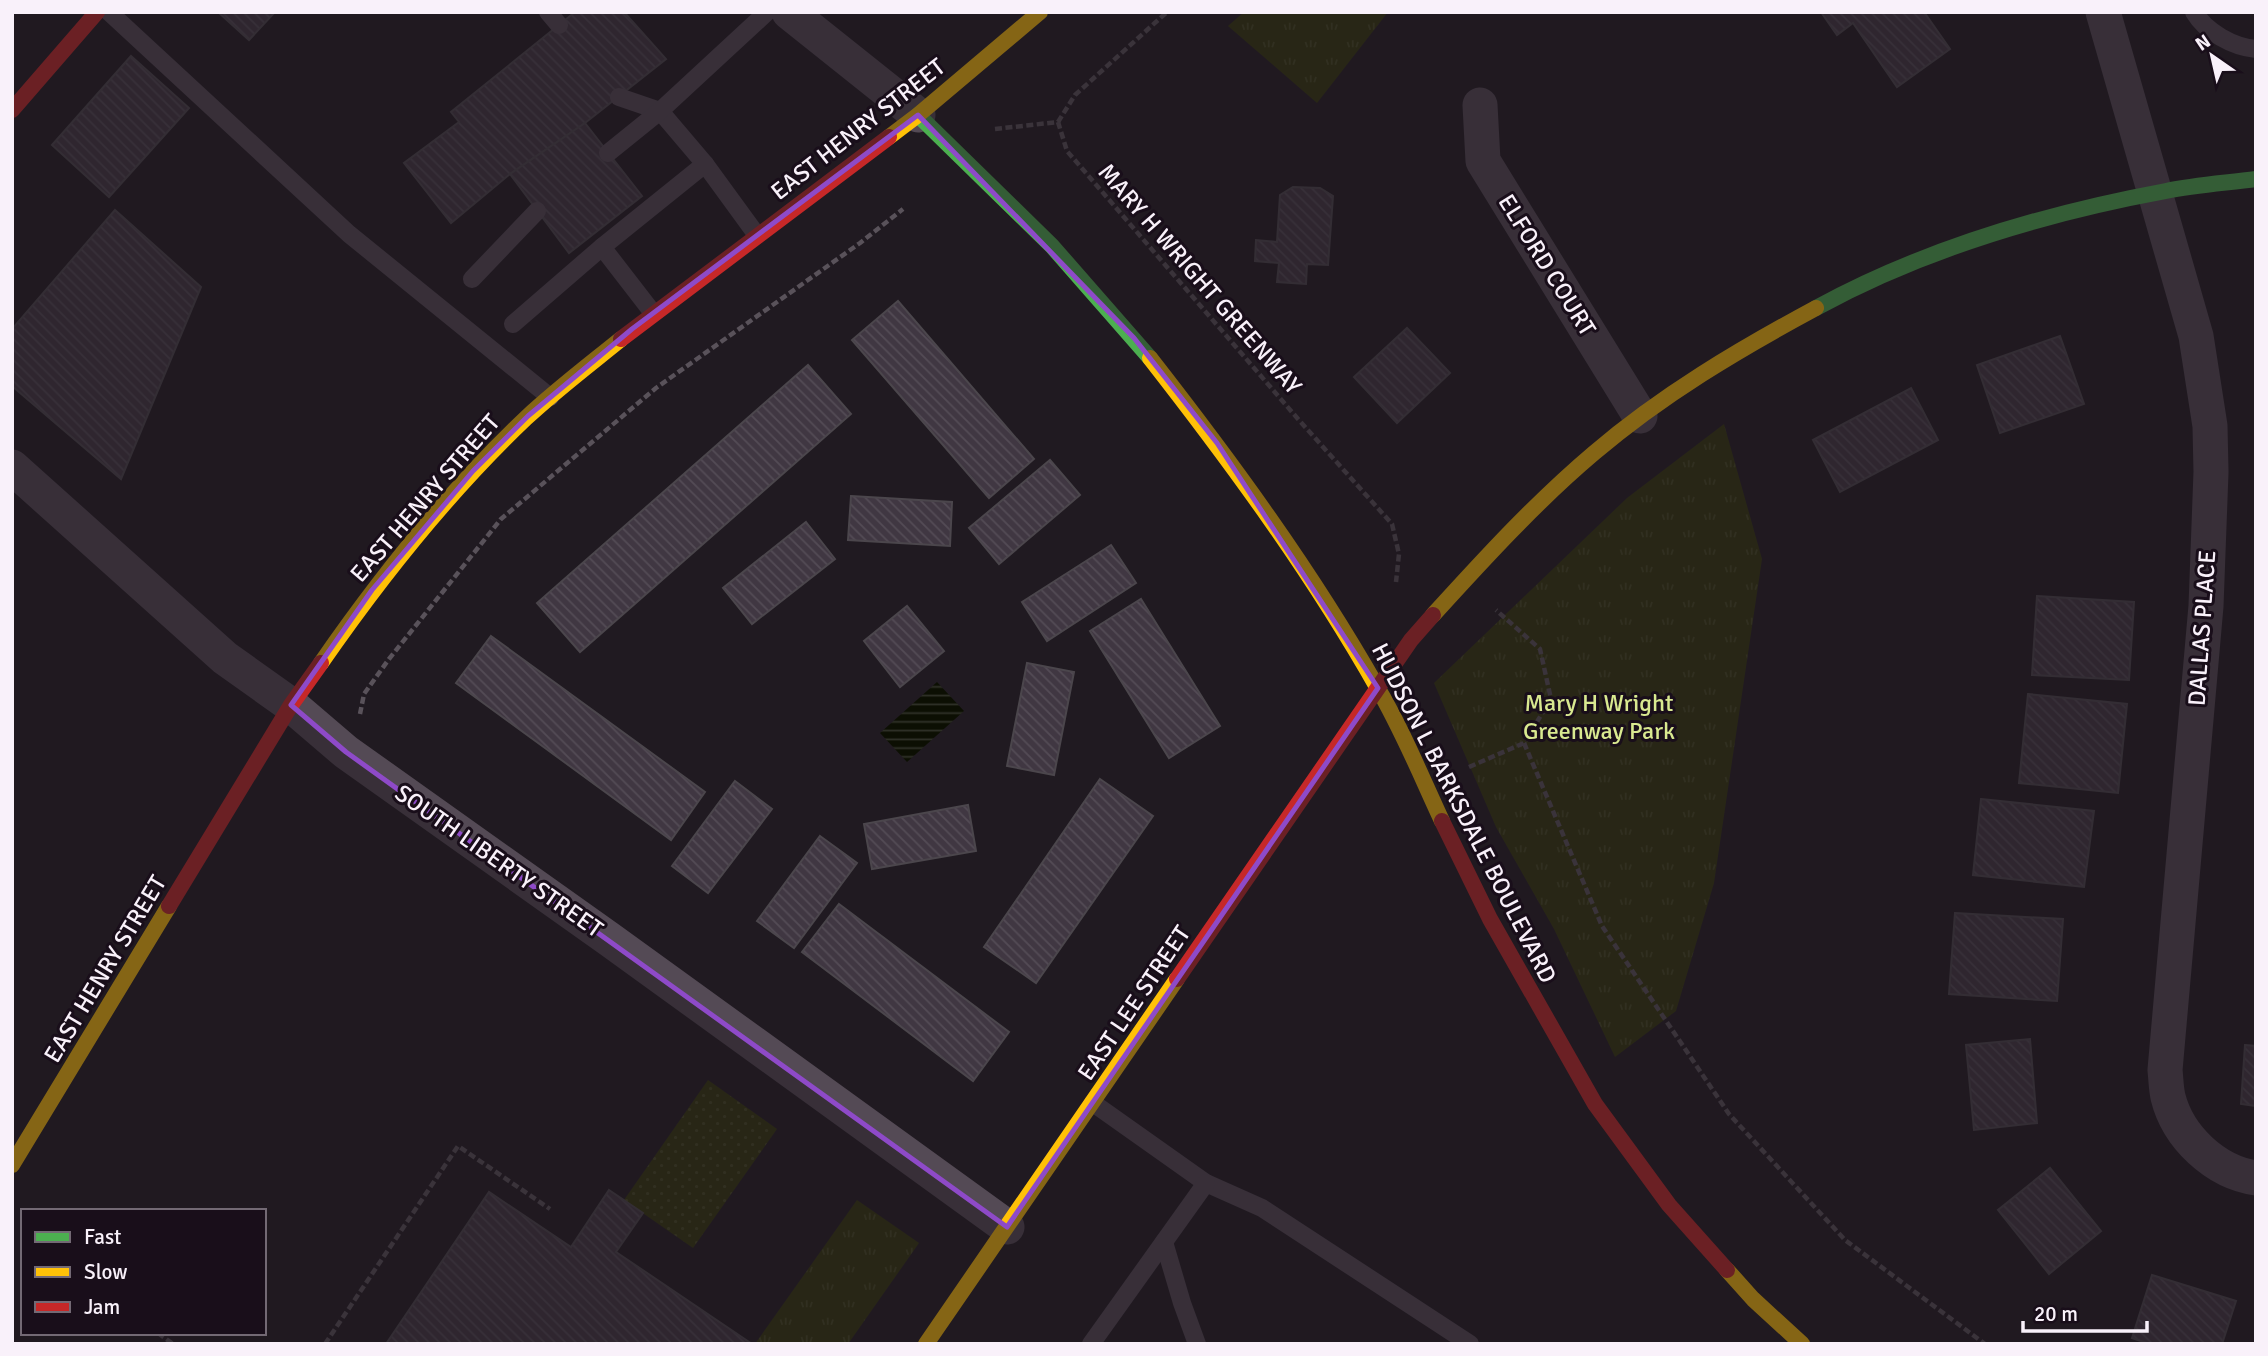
<svg xmlns="http://www.w3.org/2000/svg" width="2268" height="1356" viewBox="0 0 2268 1356" font-family="Signika,sans-serif">
<style>
.grass{fill:url(#grass-dots)}
.park{fill:url(#park-tufts)}
.water{fill:url(#water-rules)}
.building{fill:url(#building-back-hatch);stroke:#4b464c;stroke-width:2}
.lines{fill:none;stroke-linecap:round;stroke-linejoin:round}
.path{stroke:#59525a;stroke-width:4.5;stroke-dasharray:7 3.5;stroke-linecap:butt}
.lane{stroke:#544a55;stroke-width:18}
.street{stroke:#544a55;stroke-width:35}
.fast{stroke:#4caf50;stroke-width:16}
.slow{stroke:#ffc107;stroke-width:16}
.jam{stroke:#c62828;stroke-width:16}
.marked{fill:none;stroke:#8e4ac8;stroke-width:5;stroke-linejoin:round}
.labels{text-anchor:middle;stroke-width:6;stroke-linejoin:round;paint-order:stroke}
.street-label{font-size:24px;fill:#f9f1fa;stroke:#190e1a}
.park-label{font-size:24px;fill:#d9e990;stroke:#190e1a}
</style>
<defs>
<pattern id="grass-dots" width="8" height="8" patternUnits="userSpaceOnUse" patternTransform="scale(1.75)"><rect width="8" height="8" fill="#323709"/><path d="M2 2h.1M6 6h.1" fill="none" stroke="#464b22" stroke-width="1.8" stroke-linecap="round"/></pattern>
<pattern id="park-tufts" width="24" height="20" patternUnits="userSpaceOnUse" patternTransform="scale(1.75)"><rect width="24" height="20" fill="#323709"/><path d="M3 7l-1-3M5 7V3M7 7l1-3M15 17l-1-3M17 17v-4M19 17l1-3" fill="none" stroke="#464b22"/></pattern>
<pattern id="water-rules" width="6" height="5" patternUnits="userSpaceOnUse" patternTransform="scale(1.75)"><rect width="6" height="5" fill="#0c0f03"/><path d="M0 2.5h6" fill="none" stroke="#303229"/></pattern>
<pattern id="building-back-hatch" width="6" height="6" patternUnits="userSpaceOnUse" patternTransform="scale(1.75)"><rect width="6" height="6" fill="#403742"/><path d="M-1 5l2 2M0 0l6 6M5-1l2 2" fill="none" stroke="#534b55"/></pattern>
</defs>
<rect width="100%" height="100%" fill="#201a21"/>
<path class="grass" d="M708,1080L777,1129L693,1248L624,1200Z"/>
<g class="park">
<path d="M1244,12H1388L1317,103L1228,26Z"/>
<path d="M1724,424L1762,559L1714,883L1676,1011L1615,1057L1554,929L1496,827L1434,683L1627,498Z"/>
<path d="M857,1200L919,1243L848,1344H755Z"/>
</g>
<path class="water" d="M937,682L964,711L907,762L880,733Z"/>
<g class="building">
<path d="M218,12H275L249,40Z"/>
<path d="M575,12H624L666,59L585,123L510,174L451,223L404,163L459,122L451,112Z"/>
<path d="M1821,12H1924L1950,49L1897,87L1853,23L1837,35Z"/>
<path d="M131,56L189,108L109,197L52,145Z"/>
<path d="M585,123L642,196L569,253L510,174Z"/>
<path d="M1293,187L1320,188L1333,196L1328,265L1307,264L1306,284L1277,282L1279,263L1255,261L1256,240L1277,242L1280,195Z"/>
<path d="M115,210L201,287L121,479L12,386V329Z"/>
<path d="M898,301L1034,459L989,498L852,340Z"/>
<path d="M1407,328L1450,373L1397,423L1354,377Z"/>
<path d="M2060,336L2084,404L2000,433L1977,365Z"/>
<path d="M808,365L851,414L580,652L537,603Z"/>
<path d="M1911,388L1938,440L1840,492L1813,440Z"/>
<path d="M1050,460L1080,495L999,564L969,528Z"/>
<path d="M851,496L952,502L950,546L848,540Z"/>
<path d="M806,522L835,559L752,624L723,588Z"/>
<path d="M1111,545L1136,583L1047,641L1022,602Z"/>
<path d="M2037,596L2134,602L2129,680L2032,675Z"/>
<path d="M1141,599L1220,726L1169,758L1090,631Z"/>
<path d="M907,606L944,651L900,687L864,641Z"/>
<path d="M491,636L705,792L671,840L456,683Z"/>
<path d="M1027,663L1074,672L1054,775L1007,766Z"/>
<path d="M2028,694L2127,704L2118,793L2019,783Z"/>
<path d="M1100,779L1153,816L1036,983L984,947Z"/>
<path d="M735,781L772,809L708,893L672,866Z"/>
<path d="M1981,799L2094,811L2084,887L1973,875Z"/>
<path d="M968,805L976,851L872,869L864,824Z"/>
<path d="M820,836L857,863L794,948L757,921Z"/>
<path d="M839,904L1009,1032L973,1081L802,952Z"/>
<path d="M1955,913L2063,919L2057,1001L1949,994Z"/>
<path d="M2030,1039L2037,1123L1974,1130L1966,1045Z"/>
<path d="M2245,1045L2256,1046V1106L2241,1104Z"/>
<path d="M2050,1168L2101,1231L2049,1274L1998,1210Z"/>
<path d="M609,1190L643,1213L616,1252L752,1344H386L489,1192L571,1247Z"/>
<path d="M2152,1275L2236,1301L2222,1344H2150L2132,1338Z"/>
</g>
<g class="lines">
<g class="path">
<path d="M1058,122L1067,151L1298,419L1392,524L1399,554L1396,582"/>
<path d="M1058,122L1075,95L1167,12"/>
<path d="M995,129L1058,122"/>
<path d="M360,714L364,694L389,659L501,519L656,388L860,243L903,209"/>
<path d="M1524,743L1602,926L1729,1114L1845,1240L1985,1344"/>
<path d="M1469,767L1524,743L1551,699L1540,649L1496,610"/>
<path d="M158,1333L173,1344"/>
<path d="M325,1344L458,1146L550,1209"/>
</g>
<g class="lane">
<path d="M109,12L349,234L550,397"/>
<path d="M548,12L559,25"/>
<path d="M2194,12C2206,32 2233,47 2256,49"/>
<path d="M619,97L660,111L705,164L756,234"/>
<path d="M608,153L660,111L767,12"/>
<path d="M472,279L537,211"/>
<path d="M653,313L602,247L705,164"/>
<path d="M513,324L602,247"/>
<path d="M1093,1103L1206,1183L1262,1208L1470,1344"/>
<path d="M1164,1242L1182,1303L1197,1344"/>
<path d="M1091,1344L1206,1183"/>
</g>
<g class="street">
<path d="M789,12L918,115"/>
<path d="M2103,12L2196,336L2210,426L2211,472L2206,606L2165,1070C2166,1079 2166,1088 2168,1097C2178,1137 2215,1172 2256,1178"/>
<path d="M1480,105L1483,161L1640,416"/>
<path d="M12,467L225,658L291,705L346,752L609,939L1007,1227"/>
</g>
<g class="fast">
<path d="M918,115L1052,246L1150,358"/>
<path d="M1816,308C1922,250 2047,213 2166,191C2195,185 2226,183 2256,179"/>
</g>
<g class="slow">
<path d="M889,137L918,115L1040,12"/>
<path d="M1150,358C1232,463 1311,571 1377,687C1402,729 1421,776 1442,821"/>
<path d="M1433,615C1484,559 1536,502 1594,453C1662,395 1738,350 1816,308"/>
<path d="M321,663C382,575 448,492 526,418C556,390 589,365 621,339"/>
<path d="M12,1165L169,906"/>
<path d="M1727,1270L1753,1299L1802,1344"/>
<path d="M926,1344L1177,979"/>
</g>
<g class="jam">
<path d="M12,110L97,12"/>
<path d="M621,339L889,137"/>
<path d="M1442,821L1490,919L1595,1104L1669,1205L1727,1270"/>
<path d="M169,906L291,705L321,663"/>
<path d="M1177,979L1411,640L1433,615"/>
</g>
</g>
<path d="M0 0H2268V1356H0ZM918,115L1134,338L1217,443L1378,688L1007,1227L346,752L291,705L372,590L473,471L528,416L632,329Z" fill="#201a21" fill-opacity=".55" fill-rule="evenodd"/>
<path class="marked" d="M918,115L1134,338L1217,443L1378,688L1007,1227L346,752L291,705L372,590L473,471L528,416L632,329Z"/>
<g class="labels">
<g class="street-label">
<text transform="translate(858 129) rotate(-38)" y="8">EAST HENRY STREET</text>
<text transform="translate(1547 265) rotate(58)" y="8">ELFORD COURT</text>
<text transform="translate(1200 279) rotate(49)" y="8">MARY H WRIGHT GREENWAY</text>
<text transform="translate(425 498) rotate(-49)" y="8">EAST HENRY STREET</text>
<text transform="translate(2202 628) rotate(-86)" y="8">DALLAS PLACE</text>
<text transform="translate(1464 813) rotate(63)" y="8">HUDSON L BARKSDALE BOULEVARD</text>
<text transform="translate(499 861) rotate(35)" y="8">SOUTH LIBERTY STREET</text>
<text transform="translate(105 969) rotate(-59)" y="8">EAST HENRY STREET</text>
<text transform="translate(1134 1003) rotate(-56)" y="8">EAST LEE STREET</text>
</g>
<g class="park-label">
<text x="1599" y="711">Mary H Wright<tspan x="1599" dy="28">Greenway Park</tspan></text>
</g>
</g>
<rect width="2268" height="1356" fill="none" stroke="#f9f1fa" stroke-width="28"/>
<rect x="21" y="1209" width="245" height="126" fill="#190e1a" stroke="#736974" stroke-width="2"/>
<rect x="35" y="1232" width="35" height="10" fill="#4caf50" stroke="#736974" stroke-width="2"/>
<text x="84" y="1244" font-size="21" fill="#f9f1fa">Fast</text>
<rect x="35" y="1267" width="35" height="10" fill="#ffc107" stroke="#736974" stroke-width="2"/>
<text x="84" y="1279" font-size="21" fill="#f9f1fa">Slow</text>
<rect x="35" y="1302" width="35" height="10" fill="#c62828" stroke="#736974" stroke-width="2"/>
<text x="84" y="1314" font-size="21" fill="#f9f1fa">Jam</text>
<g transform="translate(2212 56) rotate(326)" stroke="#190e1a" stroke-width="5" paint-order="stroke">
<path d="M0-5L12 26L0 18L-12 26Z" fill="#f9f1fa"/>
<text y="-10" font-size="19" font-weight="bold" text-anchor="middle" fill="#f9f1fa">N</text>
</g>
<path d="M2023 1321v10h124v-10" fill="none" stroke="#f9f1fa" stroke-width="3.5"/>
<text x="2034" y="1321" font-size="21" fill="#f9f1fa" stroke="#190e1a" stroke-width="5" paint-order="stroke">20 m</text>
</svg>
